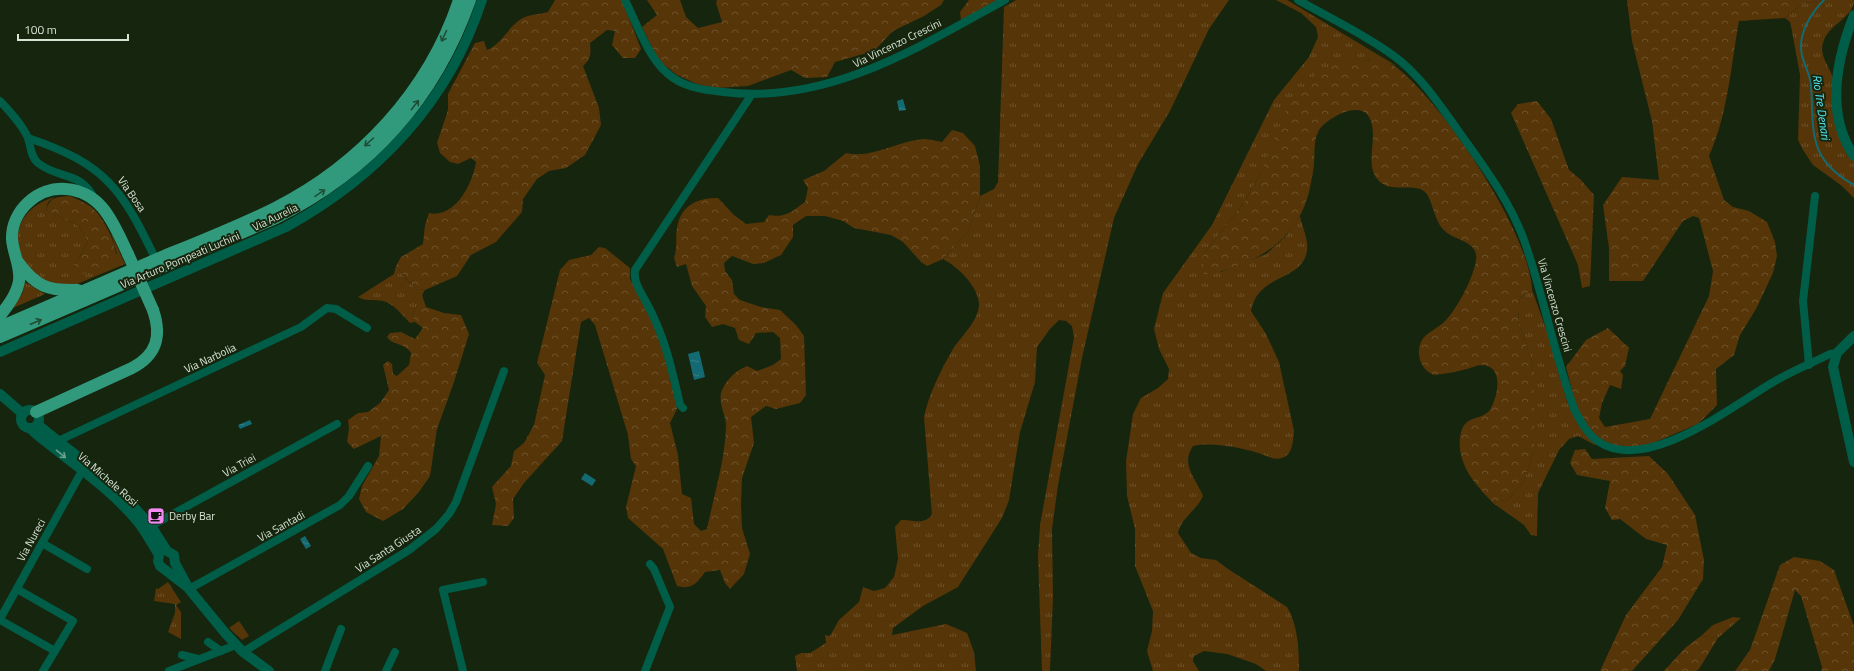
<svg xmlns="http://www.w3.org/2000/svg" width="1854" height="671" viewBox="0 0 1854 671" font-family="'Titillium Web',sans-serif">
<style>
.grass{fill:url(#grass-tufts)}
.forest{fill:url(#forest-crowns)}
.water{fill:url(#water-ripples)}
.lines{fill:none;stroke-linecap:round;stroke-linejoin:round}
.stream{stroke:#136a72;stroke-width:2}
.minor{stroke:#005d47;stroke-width:8}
.tertiary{stroke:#005d47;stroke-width:10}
.trunk{stroke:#329a7c;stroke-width:12}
.trunk-bridge{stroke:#329a7c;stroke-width:12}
.oneway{stroke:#1f4e34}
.oneway2{stroke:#6ca08e}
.labels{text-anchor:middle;stroke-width:4;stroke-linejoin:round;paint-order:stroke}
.street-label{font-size:11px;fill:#d8e3d4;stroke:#15250e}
.poi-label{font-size:11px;fill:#d8e3d4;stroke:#15250e;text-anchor:start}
.water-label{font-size:12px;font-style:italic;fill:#53ebf9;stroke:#15250e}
</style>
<defs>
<pattern id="grass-tufts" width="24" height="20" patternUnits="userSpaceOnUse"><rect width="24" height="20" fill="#563508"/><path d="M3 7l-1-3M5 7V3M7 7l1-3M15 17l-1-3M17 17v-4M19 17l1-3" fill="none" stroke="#6e522b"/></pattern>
<pattern id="forest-crowns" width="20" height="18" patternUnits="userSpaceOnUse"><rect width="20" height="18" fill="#563508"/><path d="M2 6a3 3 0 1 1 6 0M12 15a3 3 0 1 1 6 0" fill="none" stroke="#6e522b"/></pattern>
<pattern id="water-ripples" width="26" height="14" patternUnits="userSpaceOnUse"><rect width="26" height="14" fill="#136a72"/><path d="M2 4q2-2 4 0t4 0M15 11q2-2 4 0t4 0" fill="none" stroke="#357f85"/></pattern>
</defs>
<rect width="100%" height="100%" fill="#15250e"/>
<g class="grass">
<path d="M1016,0H1229L1209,29L1170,111L1138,164L1114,218L1082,358L1058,485L1052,529L1053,597L1050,671H1042L1038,556L1040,525L1074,337L1072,326L1066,321L1059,320L1050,329L1037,347L1035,382L1020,432L1009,500L1002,518L958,587L923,606L893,628L892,635L946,624L967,633L974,652L976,671H797L795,656L801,653H810L826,643L825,635L830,636L839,620L859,602L863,587L874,591L885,588L894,577L898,559L895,527L901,520C914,519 922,526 932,515L924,417C929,393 941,370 953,349C961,336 979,321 979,304C978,286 958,267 943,259L969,230L980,196L994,189L998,182L1004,7Z"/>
<path d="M1276,0H1287L1395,65L1360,59L1261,172L1245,201L1202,257L1221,272L1266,254L1285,237L1300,216C1302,227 1309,240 1307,251C1302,282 1258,273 1251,311L1266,334L1279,362L1294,431C1293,440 1293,455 1282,458C1273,461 1264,454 1255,452C1237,447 1212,442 1193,446C1180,465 1196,478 1203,496C1197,510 1181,518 1178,533L1191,553L1201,558L1216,560L1228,569L1287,607C1298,625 1299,650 1299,671H1266L1256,664L1227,654L1204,651L1194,656L1193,661L1199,671H1153L1147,651L1152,631L1153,611L1135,566V529L1127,496L1126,461L1133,414L1141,398L1158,388L1168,379L1169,369L1159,349L1154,329L1163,293L1212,225L1274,100L1309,57L1318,37L1316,27L1301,13Z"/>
<path d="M1826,0H1854C1854,18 1828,24 1823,43C1819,55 1830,68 1833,78C1841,100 1844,131 1849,154L1854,161V198L1842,186L1813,165L1803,150L1798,140L1800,75L1792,31L1790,22L1785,18L1804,3Z"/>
<path d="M55,197L48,202L46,210L79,226L88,242L73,268L117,254L111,233L125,264L72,286L42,284C36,276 28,268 22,259C20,256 20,251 19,247C13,222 32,203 55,197Z"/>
<path d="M396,266C405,277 411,289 425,290L422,295L426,307H417L412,314L415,322L410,323C402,315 393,303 383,301C374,299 367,302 358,297L394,274Z"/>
<path d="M25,282L45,294L13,308L22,294Z"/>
<path d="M1532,290L1552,345L1567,401L1573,414L1596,442L1595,445L1578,436L1569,439L1559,450L1538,493L1537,536L1531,535L1524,525L1493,503L1509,499L1524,481L1534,451V367L1518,322L1520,298Z"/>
<path d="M168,582L181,602L176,605L181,612V639L168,632L175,613V604L154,601L156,588L158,589Z"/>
<path d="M1733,617L1741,618L1718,638L1701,636L1713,625Z"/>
<path d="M239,621L249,636L242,640L229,628Z"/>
</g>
<g class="forest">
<path d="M555,0H622L641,49L635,58H623L612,45L615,31L607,30L590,43C591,54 591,59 583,66L599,108L601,125L585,155L566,168L549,171L537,179L523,199L522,212L496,242L471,255L457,276L425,290L417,289L408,281L396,266L401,257L423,244L425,225L429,213C455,219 473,183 476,162L471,158L458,164L450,162L440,153L437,143L448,110V94L475,43L484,41L487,50C504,42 506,29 521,19C527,15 540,14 548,12Z"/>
<path d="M647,0H680L686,17L698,28L722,22L716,3L717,0H944L941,5L924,16L893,31L874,51L835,62L827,77L805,78L791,70L748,86L717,88L697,84L677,75L658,60L642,27L657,15Z"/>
<path d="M969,0H999L966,19L961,20L960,12Z"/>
<path d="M1627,0H1826L1804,3L1785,18L1739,21C1731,65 1728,114 1709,156L1724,200L1733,207L1749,211L1767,222L1775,242L1777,256L1773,273L1756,309L1740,335L1734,355L1716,369L1717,405L1698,424L1646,446L1622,447L1603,443L1591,433L1577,410L1566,367L1586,340L1608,328L1629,348L1625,366L1620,371L1623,375L1621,389L1610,385L1602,403L1599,418L1605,427L1650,419L1709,296L1713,271L1699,218L1693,216L1683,221L1643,281H1609V248L1603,205L1622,177L1659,180L1652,121L1632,41Z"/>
<path d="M1360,59C1369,61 1390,62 1396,67C1442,102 1530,232 1532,290L1520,298L1518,322L1534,367V451L1524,481L1509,499L1493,503C1475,484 1457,465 1460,437C1461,432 1462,427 1466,423C1474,416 1486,418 1491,408C1498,395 1504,366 1482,365C1477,365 1471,368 1467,369C1456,372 1445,374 1434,375C1420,370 1415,352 1422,340C1426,333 1438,328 1444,322C1456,311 1474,277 1476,260C1479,241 1455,241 1445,231C1433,221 1433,198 1424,191C1411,183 1391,193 1379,181C1363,165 1379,139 1370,119C1362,99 1328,117 1319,130C1312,143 1316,158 1313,172C1311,181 1310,190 1307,199C1293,244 1248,268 1204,275L1202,257L1245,201L1261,172L1286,110L1317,73L1336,63Z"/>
<path d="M1537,101L1551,119L1569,170L1580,179L1594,195L1590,286L1582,288L1578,265L1511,113L1518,104Z"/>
<path d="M952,130L963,133L975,146L980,166V196L969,230L943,259L927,266L921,262L903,242L891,235L854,228L843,221L825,216H806L793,225V237L781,255L764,263L753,264L732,256L724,263L725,271L732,280L734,294L740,300L761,307L780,310L796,325L804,336L806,395L800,403L776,409L766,406L751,417L754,443L742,478L741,504L742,528L750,554L744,574L730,589L725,583L720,570L705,572C697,583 692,590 677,586L663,549L628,518L626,507L636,466L631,459L628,435L595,325L589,318L581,322L562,441L524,483L513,499L514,518L508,526L492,525L496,504L492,487L511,466L514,451L524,443L534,425L545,375L537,363L560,270L569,260L591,255L599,247L605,248L630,268V279L654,320L676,392L677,409L670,423L678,455L682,494L691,498L694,524L701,531L707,529C714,495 725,460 726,426C726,413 716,401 723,388C728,378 737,370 747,366L757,371L773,365L781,359L780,338L773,332L756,333L749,344L739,340L735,328L723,324L712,327L705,317L706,306L692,286L686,264L677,267L674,258C678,246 675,239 677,228C681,205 697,198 718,198L734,215L746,224L764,222L769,215C787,218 792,211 805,202L808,188L803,180L824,171L846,153C872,159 898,141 923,139C929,139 936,141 942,142Z"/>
<path d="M70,196C77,199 84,202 90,206C102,214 118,245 116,259L103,268L79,275L73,268L88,242L79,226L46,210C50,196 58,197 70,196Z"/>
<path d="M417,307H426L444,313L461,315L469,334L454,382L437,429L430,476L419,492L403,509L383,521L366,512L359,499L362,486L379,456L381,436L354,449L347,442L349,429L348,420L358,413L368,412L380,403L389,390L383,365L388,361L392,364L393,374L397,376L409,365L411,353C404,342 393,346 387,337L390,333L401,332L415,339L423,328L415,322L412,314Z"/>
<path d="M1585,449L1592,459L1649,456L1668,474L1695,515L1704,560L1703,579L1678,620L1632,671H1600L1626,615L1662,567L1667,545L1646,539L1620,519L1612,520L1605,508L1610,481L1577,475L1570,463L1575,450Z"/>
<path d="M1794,557L1820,561L1834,570L1854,626V671H1821L1822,667L1801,596L1795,590L1775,659L1769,671H1735L1750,650L1780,565Z"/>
<path d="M1701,636L1718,638L1699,669L1696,671H1664L1685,648Z"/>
</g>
<g class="water">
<path d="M903,99L906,110L899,111L897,101Z"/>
<path d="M699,351L705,377L694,380L688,354Z"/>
<path d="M250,420L252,424L240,429L238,425Z"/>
<path d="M585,473L596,480L592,486L581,479Z"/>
<path d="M305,536L311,546L306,549L300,539Z"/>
</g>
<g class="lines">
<path class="stream" d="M1824,0C1811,13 1797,35 1802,55C1804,65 1810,74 1811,85C1814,132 1807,158 1854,185"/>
<g class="minor">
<path d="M625,0C636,22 648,57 667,73C682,87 703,90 723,92C828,105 917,48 1005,0"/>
<path d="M1298,0C1330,18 1364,34 1394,56C1420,75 1439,104 1457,129C1482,164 1509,199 1524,240C1544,296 1554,355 1575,411C1581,422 1588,435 1599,442C1646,473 1730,408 1770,384C1789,372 1810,364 1830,354L1837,353"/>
<path d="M0,101C10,112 22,124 28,138C31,146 30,156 38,163C59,180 81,170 95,200"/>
<path d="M28,138C106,164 122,189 156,260"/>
<path d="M1809,365L1803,301L1815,196"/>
<path d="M683,408L680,405C672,369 664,334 646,302C641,292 633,282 635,270L752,94"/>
<path d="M58,441L301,327L327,308L336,309L367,328"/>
<path d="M151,526L337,424"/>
<path d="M42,543L87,569"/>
<path d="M189,589L340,505L349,496L368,466"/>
<path d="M0,619L82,471"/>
<path d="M0,620L55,651L73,621L17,589"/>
<path d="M208,642L221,651"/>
<path d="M243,652L409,550L436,529L449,514L456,502L504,371"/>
<path d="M182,655L198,659"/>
<path d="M43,671L55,651"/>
<path d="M169,671L236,645"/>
<path d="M325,671L341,629"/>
<path d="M386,671L395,652"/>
<path d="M463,671L443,590L483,582"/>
<path d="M645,671L670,607L654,569L650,564"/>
</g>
<g class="tertiary">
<path d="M1854,15C1837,58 1825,114 1854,156"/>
<path d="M1854,336L1837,353L1833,367L1854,462"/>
<path d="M0,352L286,227C379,176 449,101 482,0"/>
<path d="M0,394L23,414"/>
<circle cx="30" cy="419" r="9"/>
<path d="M38,425L87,464L125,497L151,526L167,551L174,555L175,563L189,589L226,634L243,652L269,671"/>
<path d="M31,429L36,434C70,462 110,488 138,522C146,532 152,544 159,555L158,561L160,566C168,572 177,579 186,586"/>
</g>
<g class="trunk">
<path d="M18,262C36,287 48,291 78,290"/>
<path d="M0,316C8,305 17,294 19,281C21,266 13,254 12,239C11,211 38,186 66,189C103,192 114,225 128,254"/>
<path d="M0,327C55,303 109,280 164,256C201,241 239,226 275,208C360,165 429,91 459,0"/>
<path d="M0,337L276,218C370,171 435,99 470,0"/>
<path d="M36,412L132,368C157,355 162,336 153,310"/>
</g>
<path class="trunk-bridge" d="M128,254L153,310"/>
</g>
<defs><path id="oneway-shaft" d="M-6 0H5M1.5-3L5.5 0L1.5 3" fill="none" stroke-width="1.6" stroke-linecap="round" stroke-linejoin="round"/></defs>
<g class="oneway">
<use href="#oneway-shaft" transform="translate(444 36) rotate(115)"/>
<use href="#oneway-shaft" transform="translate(415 105) rotate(-52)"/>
<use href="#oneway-shaft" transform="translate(369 142) rotate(138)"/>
<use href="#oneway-shaft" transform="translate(320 193) rotate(-34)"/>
<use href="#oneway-shaft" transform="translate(36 322) rotate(-23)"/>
</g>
<use class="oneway2" href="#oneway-shaft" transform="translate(61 454) rotate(39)"/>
<defs>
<g id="cafe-square" transform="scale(0.9)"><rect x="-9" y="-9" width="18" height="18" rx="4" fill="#f389f1" stroke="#15250e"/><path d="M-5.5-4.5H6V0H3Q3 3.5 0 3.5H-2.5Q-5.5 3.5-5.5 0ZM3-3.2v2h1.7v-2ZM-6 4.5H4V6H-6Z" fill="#111"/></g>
</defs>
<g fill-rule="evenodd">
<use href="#cafe-square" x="156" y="516"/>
</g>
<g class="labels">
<g class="street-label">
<text transform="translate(897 43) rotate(-26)" y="4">Via Vincenzo Crescini</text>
<text transform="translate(132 194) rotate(55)" y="4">Via Bosa</text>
<text transform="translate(275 217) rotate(-26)" y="4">Via Aurelia</text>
<text transform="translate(180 260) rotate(-23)" y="4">Via Arturo Pompeati Luchini</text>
<text transform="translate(1555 305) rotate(74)" y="4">Via Vincenzo Crescini</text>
<text transform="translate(210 358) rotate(-25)" y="4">Via Narbolia</text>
<text transform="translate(239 465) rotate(-29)" y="4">Via Triei</text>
<text transform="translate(108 479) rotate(41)" y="4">Via Michele Rosi</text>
<text transform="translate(281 526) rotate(-29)" y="4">Via Santadi</text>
<text transform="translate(31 540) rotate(-61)" y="4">Via Nureci</text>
<text transform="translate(388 549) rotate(-33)" y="4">Via Santa Giusta</text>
</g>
<g class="poi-label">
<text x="169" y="520">Derby Bar</text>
</g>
<g class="water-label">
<text transform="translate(1821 107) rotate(82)" y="4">Rio Tre Denari</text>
</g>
</g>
<path d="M18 34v6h110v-6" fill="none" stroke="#d8e3d4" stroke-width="2"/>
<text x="24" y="34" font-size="12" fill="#d8e3d4" stroke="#15250e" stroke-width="3" paint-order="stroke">100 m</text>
</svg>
